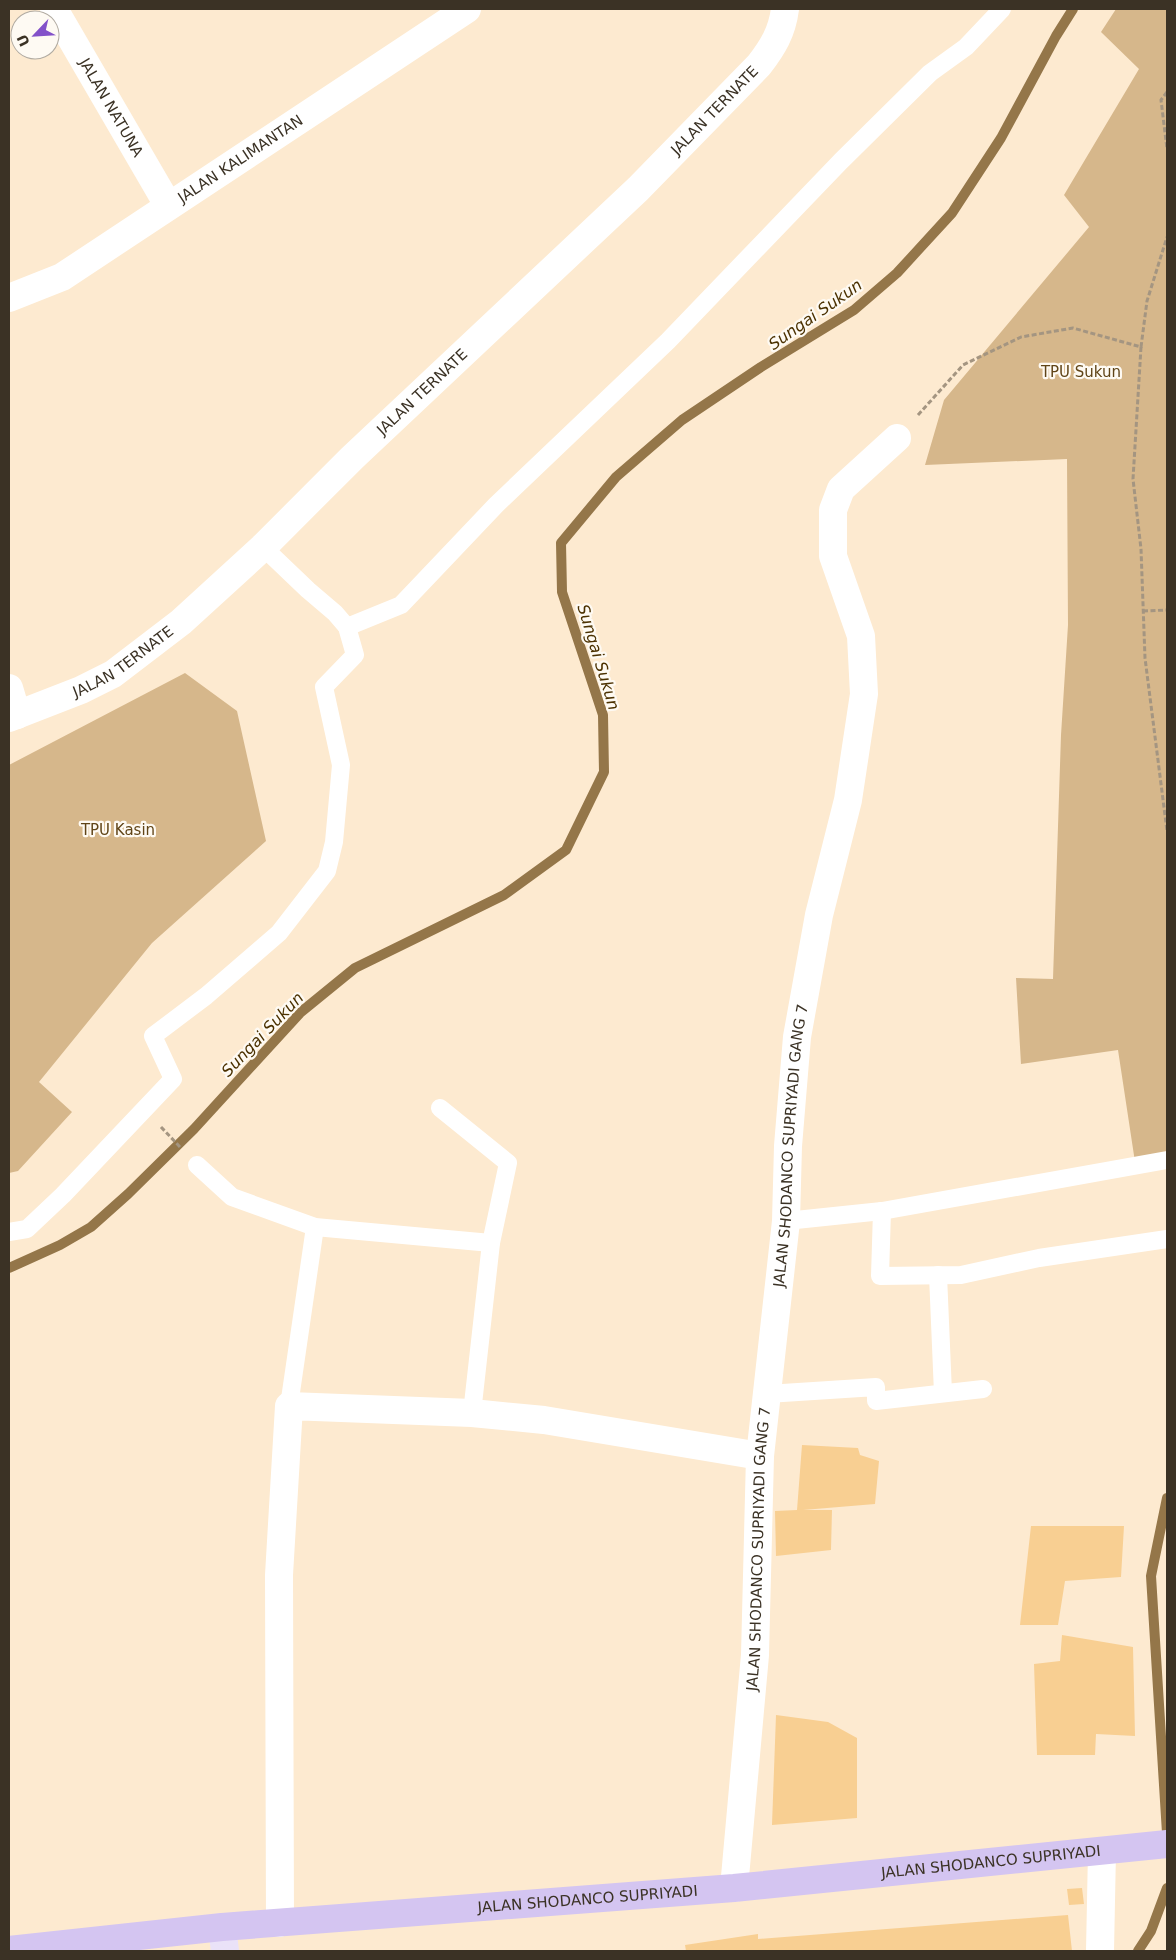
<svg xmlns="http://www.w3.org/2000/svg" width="1176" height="1960" viewBox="0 0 1176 1960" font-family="'DejaVu Sans',sans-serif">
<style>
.green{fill:#d6b78b}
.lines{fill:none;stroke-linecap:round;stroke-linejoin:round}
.stream{stroke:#947649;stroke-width:10}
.building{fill:#f8cf92}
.path{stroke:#a49581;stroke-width:3;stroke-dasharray:5 2.5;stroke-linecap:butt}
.lane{stroke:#fff;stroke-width:18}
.street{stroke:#fff;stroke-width:28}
.secondary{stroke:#eae2f8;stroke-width:28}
.primary{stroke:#d4c5f1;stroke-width:28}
.labels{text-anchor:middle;stroke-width:4.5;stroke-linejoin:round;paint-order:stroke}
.street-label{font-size:15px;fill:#3b3225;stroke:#fefaf3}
.park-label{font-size:15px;fill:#604417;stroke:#fefaf3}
.water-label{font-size:16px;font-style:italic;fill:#4b3100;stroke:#fefaf3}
</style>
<rect width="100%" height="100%" fill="#fdead0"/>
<g class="green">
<path d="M1116,9H1167V1156L1135,1162L1118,1050L1021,1064L1016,978L1053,979L1061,735L1068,625L1067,459L925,465L944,400L1089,227L1064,195L1139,69L1101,32Z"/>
<path d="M185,673L237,711L266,841L152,943L39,1082L72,1112L18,1171L9,1173V765Z"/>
</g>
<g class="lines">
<g class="stream">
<path d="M9,1268L60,1245L91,1227L128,1194L194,1129L301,1012L355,968L504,895L566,850L604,772L603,715L562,592L561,543L616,477L682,420L761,367L854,310L897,273L952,213L1001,138L1056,36L1073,9"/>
<path d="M1167,1498L1151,1576L1167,1833"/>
<path d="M1138,1951L1151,1931L1167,1888"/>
</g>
</g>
<g class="building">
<path d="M802,1445L858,1448L860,1455L879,1461L875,1504L803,1510H832L831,1550L776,1556L775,1511L797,1510Z"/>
<path d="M1031,1526H1124L1121,1577L1065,1581L1058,1625H1020Z"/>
<path d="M1062,1635L1133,1647L1135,1736L1096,1734L1095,1755H1037L1034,1664L1060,1661Z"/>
<path d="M776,1715L828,1722L857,1738V1818L772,1825Z"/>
<path d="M1082,1888L1084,1904L1069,1905L1067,1889Z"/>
<path d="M1068,1915L1072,1951H686L685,1945L758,1934V1939Z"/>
</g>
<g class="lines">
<g class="path">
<path d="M1167,92L1161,100L1167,149"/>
<path d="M1141,347L1133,479L1141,549L1145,658L1167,831"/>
<path d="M918,415L963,365L1021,337L1073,328L1141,347L1147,301L1167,237"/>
<path d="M1143,611L1167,610"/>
<path d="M161,1127L181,1148"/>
</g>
<g class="lane">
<path d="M347,627L401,605L496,505L668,341L841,161L930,73L966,47L1002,9"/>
<path d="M440,1108L508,1163L491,1243L472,1413"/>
<path d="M197,1165L232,1197L315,1227L491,1243"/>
<path d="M882,1211L880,1276L961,1275L1039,1258L1167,1239"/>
<path d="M786,1221L882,1211L1167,1160"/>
<path d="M9,1232L27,1229L63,1195L173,1079L153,1036L206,996L279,933L327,871L334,842L341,765L324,687L355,655L347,627L335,613L308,590L263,547"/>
<path d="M938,1275L943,1393"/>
<path d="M767,1394L876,1387V1401L983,1389"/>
<path d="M289,1406L315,1227"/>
</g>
<g class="street">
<path id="s1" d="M54,9L168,205"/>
<path id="s2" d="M9,298L62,277L467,9"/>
<path d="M9,688L17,715"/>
<path id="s3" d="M9,718L81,690L113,674L181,622L263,547L352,458L638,189L759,65C773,47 782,32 785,9"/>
<path id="s4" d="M734,1888L755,1655L760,1456L786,1221L788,1146L797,1037L819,915L848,800L864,694L861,636L833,556V510L841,489L897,438"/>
<path d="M280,1923L279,1575L289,1406L472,1413L544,1420L760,1456"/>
<path d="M1100,1951L1102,1851"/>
</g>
<path class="secondary" d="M222,1927L225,1951"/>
<path class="primary" id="s5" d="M9,1950L222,1927L734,1888L1167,1844"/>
</g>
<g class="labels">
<g class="street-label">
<text dy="5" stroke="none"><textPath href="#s1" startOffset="114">JALAN NATUNA</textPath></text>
<text dy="5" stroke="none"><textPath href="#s3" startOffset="938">JALAN TERNATE</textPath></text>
<text dy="5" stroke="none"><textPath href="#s2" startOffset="271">JALAN KALIMANTAN</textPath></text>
<text dy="5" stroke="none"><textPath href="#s3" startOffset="532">JALAN TERNATE</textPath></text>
<text dy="5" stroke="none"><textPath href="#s3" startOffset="128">JALAN TERNATE</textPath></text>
<text dy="5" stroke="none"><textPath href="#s4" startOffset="745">JALAN SHODANCO SUPRIYADI GANG 7</textPath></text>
<text dy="5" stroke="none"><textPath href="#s4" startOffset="340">JALAN SHODANCO SUPRIYADI GANG 7</textPath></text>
<text dy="5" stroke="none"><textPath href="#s5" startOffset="986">JALAN SHODANCO SUPRIYADI</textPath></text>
<text dy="5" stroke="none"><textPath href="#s5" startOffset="581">JALAN SHODANCO SUPRIYADI</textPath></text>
</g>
<g class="park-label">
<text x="1081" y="377">TPU Sukun</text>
<text x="118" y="835">TPU Kasin</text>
</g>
<g class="water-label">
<text transform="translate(815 314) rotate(-35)" y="6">Sungai Sukun</text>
<text transform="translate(599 657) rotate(73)" y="6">Sungai Sukun</text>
<text transform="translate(262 1034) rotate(-46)" y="6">Sungai Sukun</text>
</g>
</g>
<rect width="1176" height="1960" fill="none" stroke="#3b3225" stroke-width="20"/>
<g transform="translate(35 35) rotate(245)"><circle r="24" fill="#fefaf3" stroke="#b0aaa1"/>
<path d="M0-4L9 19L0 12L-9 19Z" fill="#8351c9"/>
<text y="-8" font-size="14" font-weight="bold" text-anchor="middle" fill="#3b3225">U</text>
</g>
</svg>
